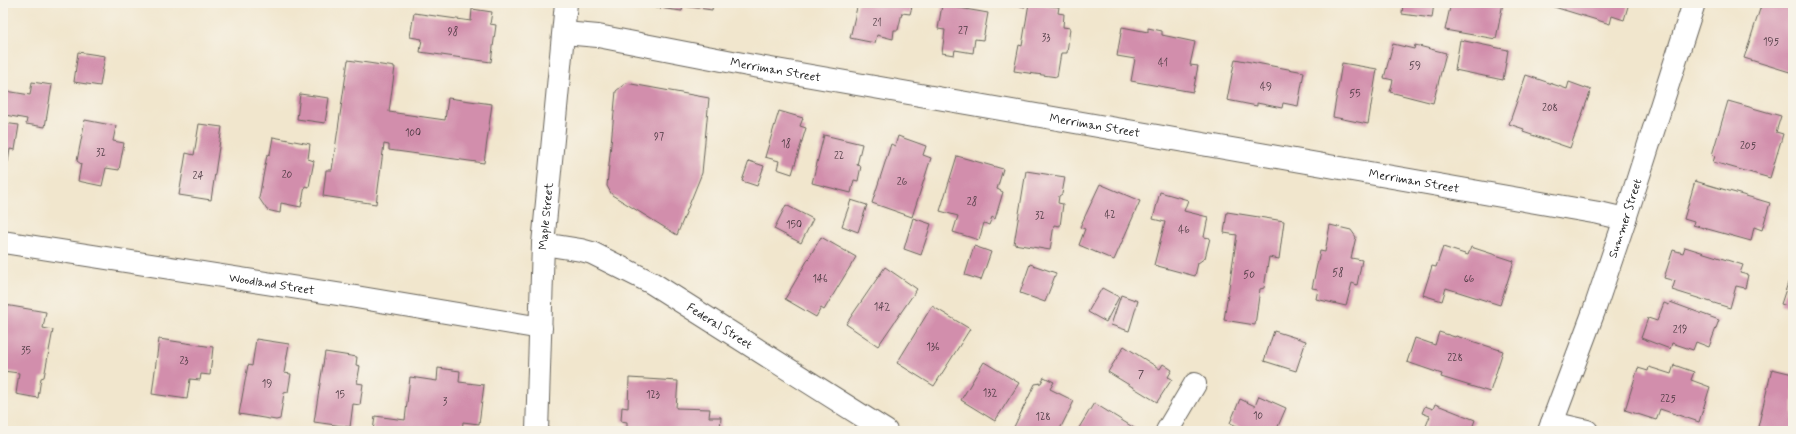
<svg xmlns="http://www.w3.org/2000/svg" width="1796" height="434" viewBox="0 0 1796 434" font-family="Mynerve,sans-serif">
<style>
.building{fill:#d28eac}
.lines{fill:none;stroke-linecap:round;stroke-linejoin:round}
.minor-casing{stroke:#67635a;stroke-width:24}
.tertiary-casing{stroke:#67635a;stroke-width:24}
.minor{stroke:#fff;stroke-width:22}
.tertiary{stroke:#fff;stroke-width:22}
.labels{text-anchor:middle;stroke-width:4;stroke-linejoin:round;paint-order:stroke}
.number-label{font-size:10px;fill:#4a3840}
.street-label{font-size:12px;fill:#1c1c1c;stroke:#f7f3e8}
</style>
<rect width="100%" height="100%" fill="#f7f3e8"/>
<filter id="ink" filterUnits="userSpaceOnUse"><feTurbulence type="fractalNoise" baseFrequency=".025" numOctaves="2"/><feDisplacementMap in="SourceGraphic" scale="8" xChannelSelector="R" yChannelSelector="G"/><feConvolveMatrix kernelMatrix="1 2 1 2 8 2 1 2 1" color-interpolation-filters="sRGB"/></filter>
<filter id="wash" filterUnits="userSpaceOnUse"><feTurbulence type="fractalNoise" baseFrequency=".012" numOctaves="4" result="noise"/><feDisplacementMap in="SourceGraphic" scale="16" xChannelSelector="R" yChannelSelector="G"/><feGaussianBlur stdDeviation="0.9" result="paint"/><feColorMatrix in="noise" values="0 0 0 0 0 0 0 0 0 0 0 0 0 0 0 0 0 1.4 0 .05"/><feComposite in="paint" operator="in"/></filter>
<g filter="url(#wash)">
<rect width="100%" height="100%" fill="#f1e6cd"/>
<g id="blocks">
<g class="building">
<path d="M642,3H713L712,10L683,6L682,11L642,6Z"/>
<path d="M858,3H913L910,14L902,13L898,30H894L893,39L877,35L875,43L850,38Z"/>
<path d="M1004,3H1025V7Z"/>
<path d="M1029,3L1059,7L1058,13L1064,14L1063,27L1070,28L1067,53H1061L1057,77L1014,71L1019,45L1022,46Z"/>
<path d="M1403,3H1434L1432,18L1402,14Z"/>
<path d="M1451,3H1503L1496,39L1445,30Z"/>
<path d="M1552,3H1629L1624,20L1612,16L1610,24L1551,6Z"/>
<path d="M1762,3H1793V25L1790,34L1793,35V73L1744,58Z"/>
<path d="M942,5L988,13L983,40L975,39L973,53L955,50L954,55L942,53L945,30L938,29Z"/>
<path d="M472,9L492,12L490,24L496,25L491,62L420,52L422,39L410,37L414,13L471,21Z"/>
<path d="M1122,27L1148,32V28L1162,31V35L1195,42L1190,65L1198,66L1193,92L1131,81L1135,59L1117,56Z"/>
<path d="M1460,40L1508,50L1503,80L1455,70Z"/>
<path d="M1393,44L1414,49L1415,45L1446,53L1433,103L1390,92L1393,80L1384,78Z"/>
<path d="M78,52L105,56L100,86L74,82Z"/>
<path d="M1235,59L1304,72L1298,106L1283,103L1282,108L1257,103V106L1227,100Z"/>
<path d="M348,60L395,67L389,112L445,120L448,98L492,104L484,163L389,150V145L384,144L376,204L323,196L326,170H332Z"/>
<path d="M1342,63L1377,69L1368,124L1333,117Z"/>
<path d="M1526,75L1567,89L1569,82L1591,90L1570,148L1523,132L1524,129L1509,124Z"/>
<path d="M32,82L52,85L45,127L26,124L27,119L5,115L3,122V97L5,98L6,91L30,95Z"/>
<path d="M626,83L709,98L702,173L677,235L612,195L607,186L616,91Z"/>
<path d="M300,94L329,98L325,123L297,119Z"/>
<path d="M1728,101L1781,116L1776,132L1783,134L1770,178L1713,162L1715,156L1712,155Z"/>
<path d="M779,111L803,118L800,126L806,128L792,174L777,169L779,161L765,157Z"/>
<path d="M85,120L116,126L113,141L124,143L119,170L106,168L102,186L78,181L81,164L77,161Z"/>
<path d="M3,123L19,125L15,150L10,149L8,162L3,161Z"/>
<path d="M199,124L222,127L211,200L179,195L186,153L194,155Z"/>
<path d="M824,135L862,144L857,165L861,166L858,181L854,180L851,193L812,183Z"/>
<path d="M898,136L926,146L923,155L931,158L912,217L872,203L891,144L895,146Z"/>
<path d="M273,137L310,144L308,159L314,161L309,187L305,186L301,207L281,203L280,213L267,210L259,198L267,155L270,154Z"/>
<path d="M957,156L1003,169L997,189L1003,192L995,219L992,217L989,225L984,223L979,240L953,232L958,216L940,211Z"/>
<path d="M749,161L764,166L757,186L742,181Z"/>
<path d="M1026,171L1065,177L1062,194L1059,196L1058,203L1063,204L1060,226L1054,225L1050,250L1014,244Z"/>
<path d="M1695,181L1770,203L1762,230L1754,227L1751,241L1693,225L1694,222L1684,219Z"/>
<path d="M1100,184L1140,201L1114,260L1079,245L1085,229L1080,227Z"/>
<path d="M1160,192L1188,200L1184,211L1208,217L1204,237L1210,238L1205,258L1198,263L1195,276L1154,265L1165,222L1153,219Z"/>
<path d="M851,200L867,205L858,232L842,226Z"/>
<path d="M786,205L813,219L801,243L774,229Z"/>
<path d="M1227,212L1284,221L1279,259L1269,257L1264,288L1260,289L1255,325L1224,320L1237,235L1224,233Z"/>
<path d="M913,218L931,224L921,255L904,249Z"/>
<path d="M1330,225L1351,230L1356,237L1351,258L1362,260L1357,285L1352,283L1346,306L1316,299L1318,289L1312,288L1320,251L1325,252Z"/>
<path d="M821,237L856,257L824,310L821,308L816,317L785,299Z"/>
<path d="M974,246L991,252L981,280L965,275Z"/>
<path d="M1443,247L1468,255L1471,247L1514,261L1500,305L1446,288L1442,301L1423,295L1432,266L1436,267Z"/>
<path d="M1685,247L1743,265L1740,273L1748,275L1745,288L1736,286L1730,308L1672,290L1675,281L1664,278L1673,250L1683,253Z"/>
<path d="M1030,264L1056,273L1045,302L1020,293Z"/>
<path d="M885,267L917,289L878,346L846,324Z"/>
<path d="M1793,268V308L1781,304Z"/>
<path d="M1102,288L1119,297L1106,322L1088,312Z"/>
<path d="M1121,295L1138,301L1129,331L1111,325Z"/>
<path d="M1670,302L1719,320L1709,347L1696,342L1693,350L1672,343L1670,349L1641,338L1648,318L1657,321L1664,303L1669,305Z"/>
<path d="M5,305L46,312L43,328L53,330L44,377L41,378L38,398L16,394L19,373L3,371V315Z"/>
<path d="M932,306L970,329L934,386L897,363Z"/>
<path d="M1274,331L1306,341L1296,371L1264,361Z"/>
<path d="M1439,332L1455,337L1456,336L1503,351L1490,392L1441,377L1442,374L1407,362L1415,338L1435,345Z"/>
<path d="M159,339L213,347L210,375L201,374L200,380L190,379L187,399L152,394Z"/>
<path d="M256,339L289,344L284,373L291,374L288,392L284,393L280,419L276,420L239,414L248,365L252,366Z"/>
<path d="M1124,346L1160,369L1163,364L1172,370L1168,377L1172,379L1157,402L1108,372Z"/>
<path d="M325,352L357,357L356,365L360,366L357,383L363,384L360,405L353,404L350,427L314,422Z"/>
<path d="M984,362L1019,383L995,421L961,400Z"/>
<path d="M1674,365L1694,372L1691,380L1710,387L1699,422L1660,409L1656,420L1625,410L1638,368L1648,371L1649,367L1671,374Z"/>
<path d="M438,368L460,371L459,382L484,385L479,424L463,422L462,431H373L375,416L405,420L410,377L437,381Z"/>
<path d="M1772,369L1793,374V431H1757Z"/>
<path d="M1044,377L1054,382L1050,389L1074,401L1059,431H1012L1035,384L1041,383Z"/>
<path d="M629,378L678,381L676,408L710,409L709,417H721L720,431H627V422L621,421L622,407L628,408Z"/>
<path d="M1259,396L1286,408L1276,431H1249L1230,423L1240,399L1255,406Z"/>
<path d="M1094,403L1139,431H1077Z"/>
<path d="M1435,404L1475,420L1471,431H1424L1430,416L1422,413L1425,406L1433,409Z"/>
</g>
</g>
</g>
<g filter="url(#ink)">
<use href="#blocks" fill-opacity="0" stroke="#67635a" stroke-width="1"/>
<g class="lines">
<g class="minor-casing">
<g id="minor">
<path id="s1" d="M564,33L598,36L748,65L1599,213L1625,219"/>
<path id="s2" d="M543,244L581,250L592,253L652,283L886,431"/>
<path d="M1552,423L1587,431"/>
<path d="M1167,431L1195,384"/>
<path id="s3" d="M1549,431L1594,311L1625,219L1694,3"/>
</g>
</g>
<g class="tertiary-casing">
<g id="tertiary">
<path id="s4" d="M3,242L350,296L541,328"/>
<path id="s5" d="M537,431L543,244L566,3"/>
</g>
</g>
<use href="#minor" class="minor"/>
<use href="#tertiary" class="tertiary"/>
</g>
</g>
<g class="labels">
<g class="number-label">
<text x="877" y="26">21</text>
<text x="963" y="34">27</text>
<text x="453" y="35">98</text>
<text x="1046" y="41">33</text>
<text x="1771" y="45">195</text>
<text x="1163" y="66">41</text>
<text x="1415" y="69">59</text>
<text x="1266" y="90">49</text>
<text x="1355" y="97">55</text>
<text x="1550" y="111">208</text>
<text x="413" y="136">100</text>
<text x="659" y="140">97</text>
<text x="786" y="147">18</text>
<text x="1748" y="149">205</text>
<text x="101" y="156">32</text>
<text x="839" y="159">22</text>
<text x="287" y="178">20</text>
<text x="198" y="179">24</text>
<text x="902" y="185">26</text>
<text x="972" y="205">28</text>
<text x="1110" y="218">42</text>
<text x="1040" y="219">32</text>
<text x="794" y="228">150</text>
<text x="1184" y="233">46</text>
<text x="1338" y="276">58</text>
<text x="1249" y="278">50</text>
<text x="820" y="282">146</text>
<text x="1469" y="282">66</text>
<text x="882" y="310">142</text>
<text x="1680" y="333">219</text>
<text x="933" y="350">136</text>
<text x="26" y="354">35</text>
<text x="1455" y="361">228</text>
<text x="184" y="364">23</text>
<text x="1141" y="378">7</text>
<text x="267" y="387">19</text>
<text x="990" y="396">132</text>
<text x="340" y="398">15</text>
<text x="653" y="398">123</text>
<text x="1668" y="402">225</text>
<text x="445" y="405">3</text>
<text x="1258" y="419">10</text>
<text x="1043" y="420">128</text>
</g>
<g class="street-label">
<text dy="4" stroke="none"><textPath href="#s1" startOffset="215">Merriman Street</textPath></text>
<text dy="4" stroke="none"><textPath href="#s1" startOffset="539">Merriman Street</textPath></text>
<text dy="4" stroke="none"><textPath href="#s1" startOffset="863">Merriman Street</textPath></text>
<text dy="4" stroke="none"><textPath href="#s5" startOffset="215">Maple Street</textPath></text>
<text dy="4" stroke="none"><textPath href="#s3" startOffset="226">Summer Street</textPath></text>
<text dy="4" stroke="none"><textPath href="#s4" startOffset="272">Woodland Street</textPath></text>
<text dy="4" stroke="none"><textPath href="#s2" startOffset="197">Federal Street</textPath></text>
</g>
</g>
<rect width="1796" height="434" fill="none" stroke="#f7f3e8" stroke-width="16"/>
</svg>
